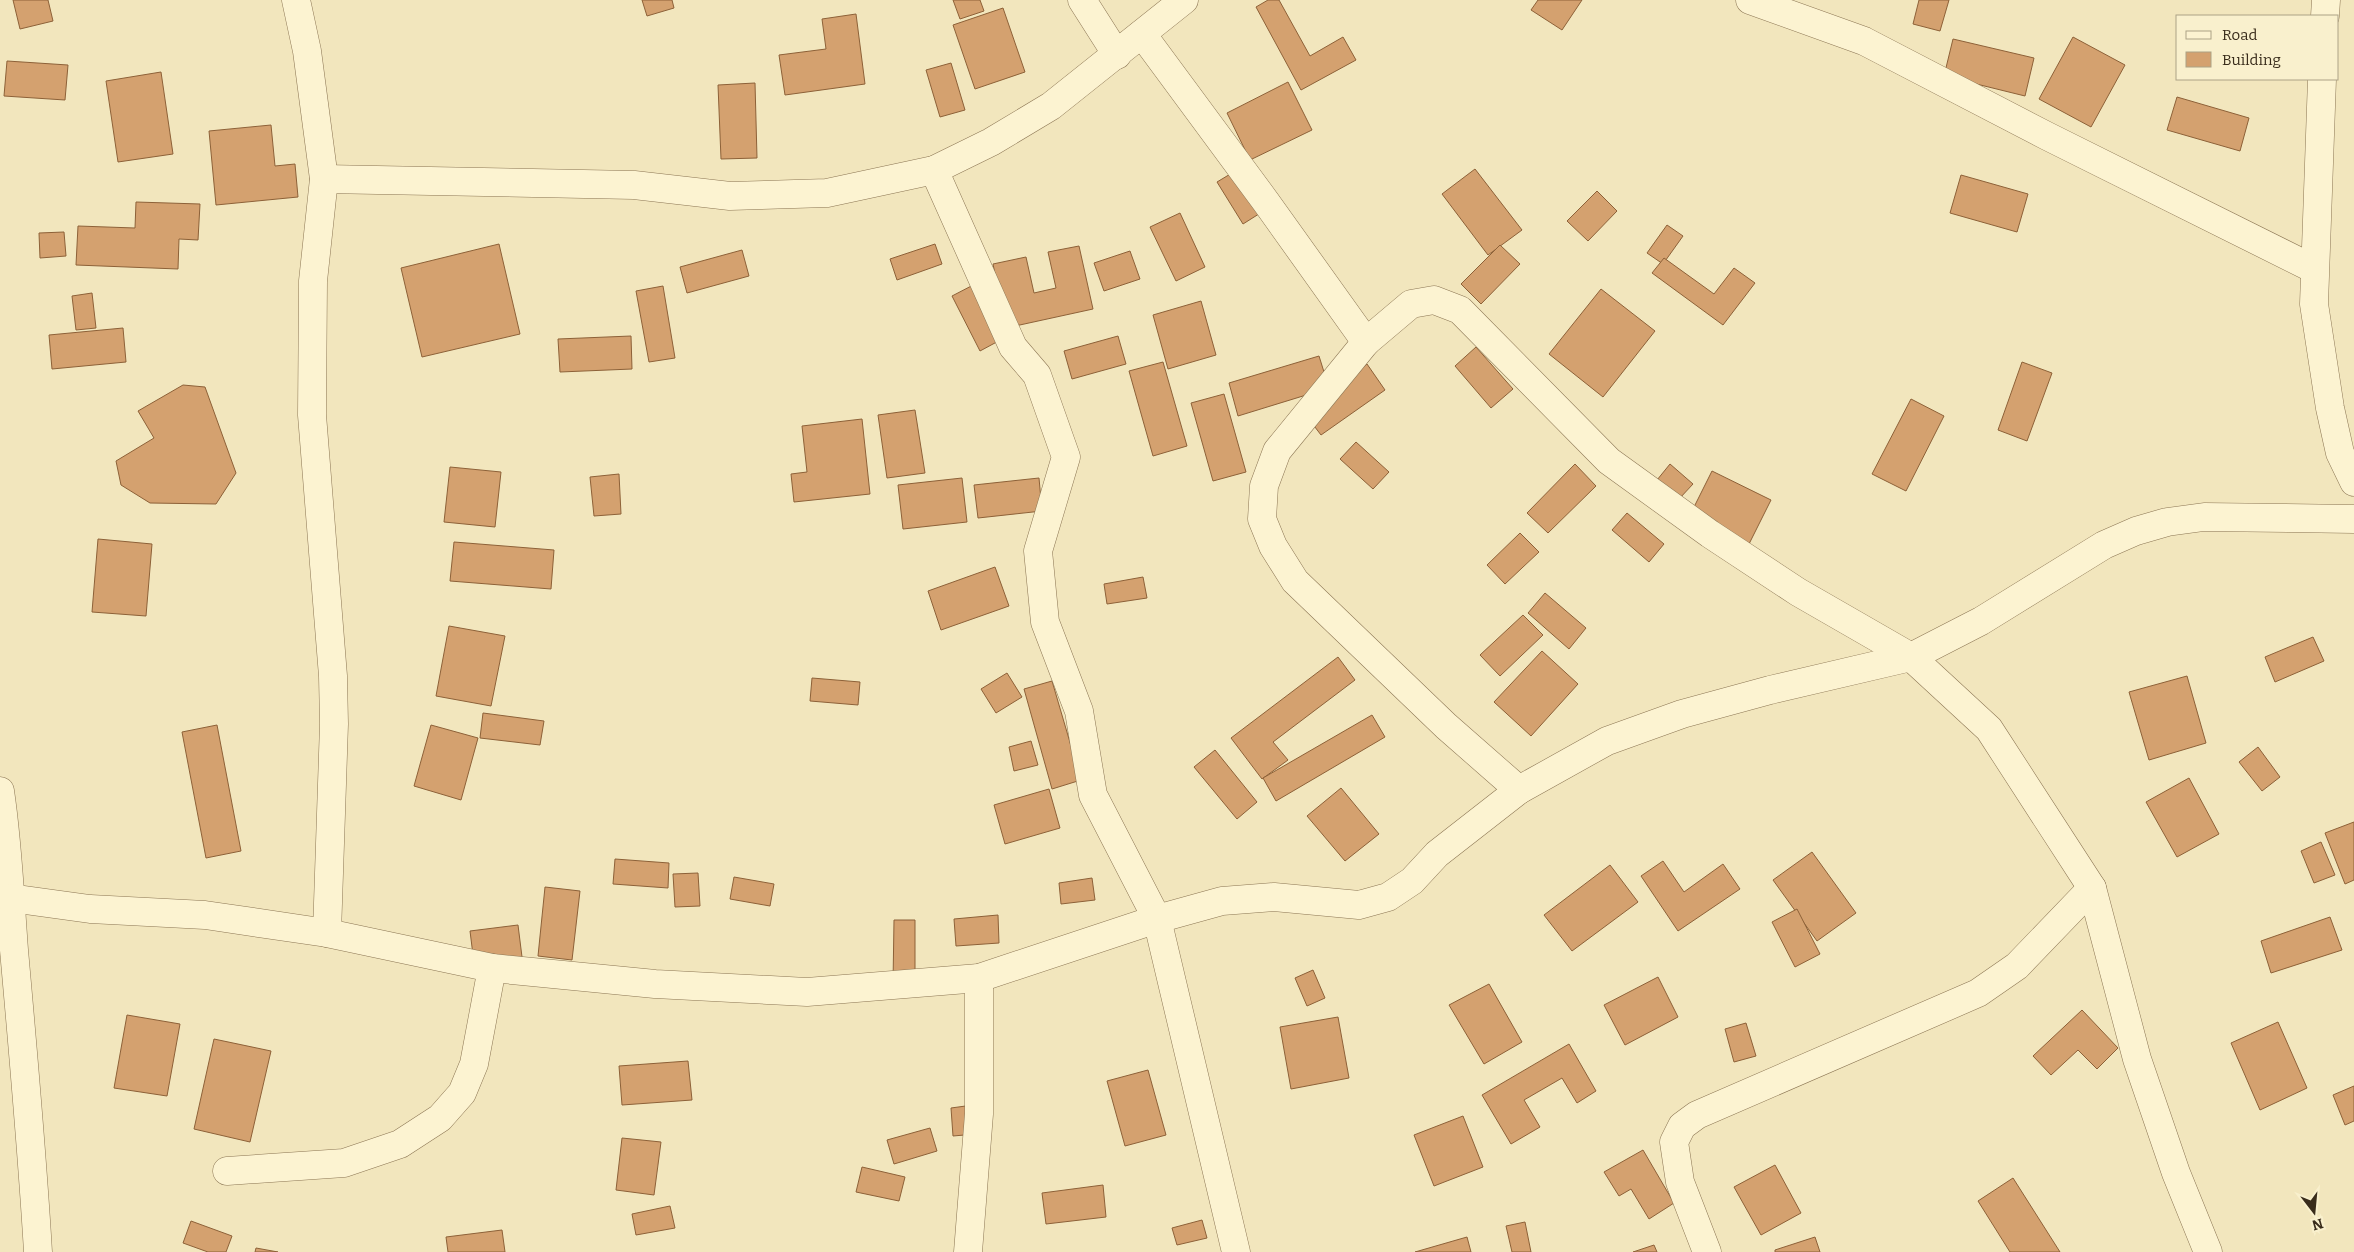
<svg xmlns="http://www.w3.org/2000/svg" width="2354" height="1252" viewBox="0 0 2354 1252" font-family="Bitter,serif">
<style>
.building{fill:#d4a16f;stroke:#8d6138}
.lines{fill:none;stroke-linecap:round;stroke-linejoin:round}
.minor-casing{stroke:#8c7654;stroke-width:29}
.minor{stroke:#fcf3d1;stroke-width:28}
</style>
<rect width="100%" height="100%" fill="#f2e6bd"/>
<g class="building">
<path d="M13,0H48L53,21L20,29Z"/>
<path d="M642,0H672L674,8L647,16Z"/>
<path d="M953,0H980L984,11L960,19Z"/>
<path d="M1268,0H1279L1310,56L1343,37L1356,60L1301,90L1256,7Z"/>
<path d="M1538,0H1582L1562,30L1531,10Z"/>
<path d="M1919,0H1949L1940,31L1913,24Z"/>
<path d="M1003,8L1025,72L975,89L953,25Z"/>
<path d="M856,14L865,84L785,95L779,55L826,49L822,19Z"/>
<path d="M2073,37L2125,65L2091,127L2039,99Z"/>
<path d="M1953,39L2034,58L2025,96L1944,76Z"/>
<path d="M7,61L68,65L65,100L4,96Z"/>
<path d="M951,63L965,110L940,117L926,70Z"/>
<path d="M161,72L173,154L118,162L106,81Z"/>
<path d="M1288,82L1312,130L1250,160L1227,113Z"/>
<path d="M755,83L757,158L721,159L718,85Z"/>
<path d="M2177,97L2249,118L2240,151L2167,130Z"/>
<path d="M271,125L275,166L295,164L298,197L216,205L209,131Z"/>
<path d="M1475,169L1522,230L1488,255L1442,194Z"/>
<path d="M1237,170L1262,212L1243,224L1217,182Z"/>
<path d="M1961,175L2028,194L2017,232L1950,213Z"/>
<path d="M1597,191L1617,211L1588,241L1567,221Z"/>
<path d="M136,202L200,204L198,240L179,239L178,269L76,265L78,226L135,228Z"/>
<path d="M1180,213L1205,267L1176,281L1150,227Z"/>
<path d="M1667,225L1683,236L1663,264L1647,253Z"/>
<path d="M64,232L66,256L40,258L39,233Z"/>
<path d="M499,244L520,334L422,357L401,268Z"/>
<path d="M935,244L942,264L897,280L890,259Z"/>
<path d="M1500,245L1520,264L1481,304L1461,284Z"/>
<path d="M1079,246L1093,309L1006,328L993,264L1026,257L1034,293L1056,288L1048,252Z"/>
<path d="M742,250L749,276L687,293L680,267Z"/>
<path d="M1130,251L1140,279L1104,291L1094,263Z"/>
<path d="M1664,258L1714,294L1734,268L1755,283L1723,325L1652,273Z"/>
<path d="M979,282L1006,337L980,351L952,296Z"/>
<path d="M663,286L675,358L649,362L636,291Z"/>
<path d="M1601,289L1655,331L1603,397L1549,354Z"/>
<path d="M92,293L96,328L76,330L72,296Z"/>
<path d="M1201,301L1216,355L1168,369L1153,315Z"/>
<path d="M123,328L126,362L52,369L49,335Z"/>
<path d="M631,336L632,369L560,372L558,339Z"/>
<path d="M1118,336L1126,364L1072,379L1064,351Z"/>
<path d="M1476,347L1513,389L1491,408L1455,366Z"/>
<path d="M1319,356L1329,388L1238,416L1229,383Z"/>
<path d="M1163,362L1187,446L1153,456L1129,371Z"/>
<path d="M2022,362L2052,373L2027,441L1998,430Z"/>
<path d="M1367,364L1385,390L1321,435L1302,410Z"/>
<path d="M183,385L205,387L236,473L216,504L150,503L121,485L116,461L154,438L138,411Z"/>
<path d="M1224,394L1246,472L1213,481L1191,403Z"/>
<path d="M1911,399L1944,416L1906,491L1872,474Z"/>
<path d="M915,410L925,473L887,478L878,415Z"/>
<path d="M862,419L870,494L794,502L791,474L807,472L802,426Z"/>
<path d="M1356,442L1389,472L1373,489L1340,459Z"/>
<path d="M1575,464L1596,486L1548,533L1527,513Z"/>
<path d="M1670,464L1693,484L1679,499L1657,480Z"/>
<path d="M450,467L501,472L495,527L444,522Z"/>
<path d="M1712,471L1771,500L1748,546L1689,517Z"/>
<path d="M619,474L621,514L594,516L590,477Z"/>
<path d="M962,478L967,522L903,529L898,485Z"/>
<path d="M1039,478L1042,511L978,518L974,485Z"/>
<path d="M1627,513L1664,544L1649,562L1612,530Z"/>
<path d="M1520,533L1539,552L1505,584L1487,565Z"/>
<path d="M98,539L152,544L146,616L92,612Z"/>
<path d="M454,542L554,550L551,589L450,581Z"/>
<path d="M995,567L1009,606L941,630L928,591Z"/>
<path d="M1143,577L1147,598L1107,604L1104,584Z"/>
<path d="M1545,593L1586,628L1569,649L1528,613Z"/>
<path d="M1523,615L1543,635L1500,676L1480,655Z"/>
<path d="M449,626L505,636L491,706L436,696Z"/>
<path d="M2313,637L2324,661L2275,682L2265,657Z"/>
<path d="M1542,651L1578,684L1531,736L1494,702Z"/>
<path d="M1338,657L1355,680L1273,742L1288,760L1262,779L1231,738Z"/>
<path d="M1007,673L1022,697L996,713L981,689Z"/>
<path d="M2187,676L2206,743L2149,760L2129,692Z"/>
<path d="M812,678L860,682L858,705L810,701Z"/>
<path d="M1052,681L1081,780L1052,789L1024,689Z"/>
<path d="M483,713L544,721L540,745L480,738Z"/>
<path d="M1372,715L1385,737L1276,801L1263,778Z"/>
<path d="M217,725L241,851L206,858L182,732Z"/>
<path d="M431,725L478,738L461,800L414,786Z"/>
<path d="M1031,741L1038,765L1014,771L1009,747Z"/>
<path d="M2258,747L2280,777L2262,791L2239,762Z"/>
<path d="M1215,750L1257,802L1237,819L1194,767Z"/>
<path d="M2189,778L2219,834L2177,857L2146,802Z"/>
<path d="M1341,788L1379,834L1345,861L1307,816Z"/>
<path d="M1049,789L1060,828L1005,844L994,805Z"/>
<path d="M2354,822V880L2345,884L2325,833Z"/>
<path d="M2321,842L2335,875L2314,883L2301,851Z"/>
<path d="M1812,852L1856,913L1817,941L1773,880Z"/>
<path d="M615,859L669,863L668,888L613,884Z"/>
<path d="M1663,861L1684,892L1723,864L1740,889L1678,931L1641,876Z"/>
<path d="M1610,865L1638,902L1572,951L1544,915Z"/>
<path d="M698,873L700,906L675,907L673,874Z"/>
<path d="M734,877L774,884L770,906L730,899Z"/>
<path d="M1092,878L1095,900L1061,904L1059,883Z"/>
<path d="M545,887L580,891L572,960L538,956Z"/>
<path d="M1797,909L1820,954L1795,967L1772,922Z"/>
<path d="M998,915L999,943L956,946L954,919Z"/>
<path d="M2330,917L2342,950L2271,973L2261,941Z"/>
<path d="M894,920H915V984H893Z"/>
<path d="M518,925L522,957L474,963L470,931Z"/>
<path d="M1313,970L1325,998L1307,1006L1295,978Z"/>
<path d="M1658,977L1678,1017L1625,1045L1604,1005Z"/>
<path d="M1489,984L1522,1042L1484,1064L1449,1005Z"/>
<path d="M2082,1010L2118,1048L2097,1069L2078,1050L2051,1075L2033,1056Z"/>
<path d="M127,1015L180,1024L167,1096L114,1088Z"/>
<path d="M1338,1017L1349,1078L1291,1089L1280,1027Z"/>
<path d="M2278,1022L2307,1088L2260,1110L2231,1043Z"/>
<path d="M1746,1023L1756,1056L1734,1062L1725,1029Z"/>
<path d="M214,1039L271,1051L250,1142L194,1129Z"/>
<path d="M1569,1044L1596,1091L1577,1103L1562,1078L1524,1100L1540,1127L1511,1144L1482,1095Z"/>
<path d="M688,1061L692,1100L622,1105L619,1066Z"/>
<path d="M1148,1070L1166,1135L1125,1146L1107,1081Z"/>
<path d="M2354,1086V1121L2345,1125L2333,1095Z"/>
<path d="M973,1105L976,1134L953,1136L951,1108Z"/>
<path d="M1463,1116L1483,1167L1434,1186L1414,1135Z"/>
<path d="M930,1128L937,1151L894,1164L887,1140Z"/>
<path d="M622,1138L661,1142L654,1195L616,1190Z"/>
<path d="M1643,1150L1674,1203L1649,1219L1631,1189L1619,1196L1604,1172Z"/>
<path d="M1775,1165L1801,1213L1761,1235L1734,1187Z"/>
<path d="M862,1167L905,1177L899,1201L856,1192Z"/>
<path d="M2013,1178L2060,1252H2010L1978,1201Z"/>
<path d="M1103,1185L1106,1217L1046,1224L1042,1193Z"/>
<path d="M670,1206L675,1228L636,1235L632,1214Z"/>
<path d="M1202,1220L1207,1238L1177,1245L1172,1228Z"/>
<path d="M191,1221L232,1236L226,1252H208L183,1243Z"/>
<path d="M1525,1222L1531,1252H1512L1506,1226Z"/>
<path d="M502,1230L505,1252H448L446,1237Z"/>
<path d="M1467,1237L1471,1252H1415Z"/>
<path d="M1815,1237L1820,1252H1775V1250Z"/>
<path d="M1654,1245L1657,1252H1633Z"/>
<path d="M256,1248L278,1252H255Z"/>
</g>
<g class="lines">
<g class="minor-casing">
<g id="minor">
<path d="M296,0L307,51L324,179L313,281L312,415L333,676L334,724L327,933"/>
<path d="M1082,0L1117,55"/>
<path d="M1750,0L1864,41L2047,136L2314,269"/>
<path d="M2325,16L2326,0"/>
<path d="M1142,34L1266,202L1366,342"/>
<path d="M2322,79L2314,304L2330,408L2340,453L2354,482"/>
<path d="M934,170L1013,347L1037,375L1066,457L1038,551L1045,622L1079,711L1093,795L1157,919L1236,1252"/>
<path d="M324,179L634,185L730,196L827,193L934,170L991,142L1051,106L1184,0"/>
<path d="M1519,790L1446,726L1295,581L1273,546L1262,519L1264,486L1277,451L1366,342L1411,304L1434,300L1460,310L1609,461L1710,534L1798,592L1911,657L1989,729L2092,888L2137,1059L2176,1173L2208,1252"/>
<path d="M0,791C8,844 10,897 14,950C23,1050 32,1151 38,1252"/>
<path d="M10,898L90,909L205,915L327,933L492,968L655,984L807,992L979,978L1157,919L1222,901L1274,897L1359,905L1388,897L1412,881L1437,854L1519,790L1607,741L1682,714L1770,690L1911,657L1981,621L2104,545L2136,531L2167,522L2204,517L2354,519"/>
<path d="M227,1171L344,1163L400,1144L440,1118L462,1093L474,1064L492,968"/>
<path d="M968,1252L979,1114V978"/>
<path d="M1707,1252L1680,1182L1674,1142L1682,1126L1697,1115L1978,993L2017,966L2092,888"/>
</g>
</g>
<use href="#minor" class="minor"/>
</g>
<rect x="2176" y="15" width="162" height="65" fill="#f9f0cd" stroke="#aca286"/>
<rect x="2186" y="31" width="25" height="8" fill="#fcf3d1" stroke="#aca286"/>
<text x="2222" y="40" font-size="15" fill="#392c1b">Road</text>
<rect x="2186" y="52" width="25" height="15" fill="#d4a16f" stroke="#aca286"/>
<text x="2222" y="65" font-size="15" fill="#392c1b">Building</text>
<g transform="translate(2314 1212) rotate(164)" stroke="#f9f0cd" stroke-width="4" paint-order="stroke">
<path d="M0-4L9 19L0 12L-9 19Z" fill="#392c1b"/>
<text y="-8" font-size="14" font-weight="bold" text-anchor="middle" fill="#392c1b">N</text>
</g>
</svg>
